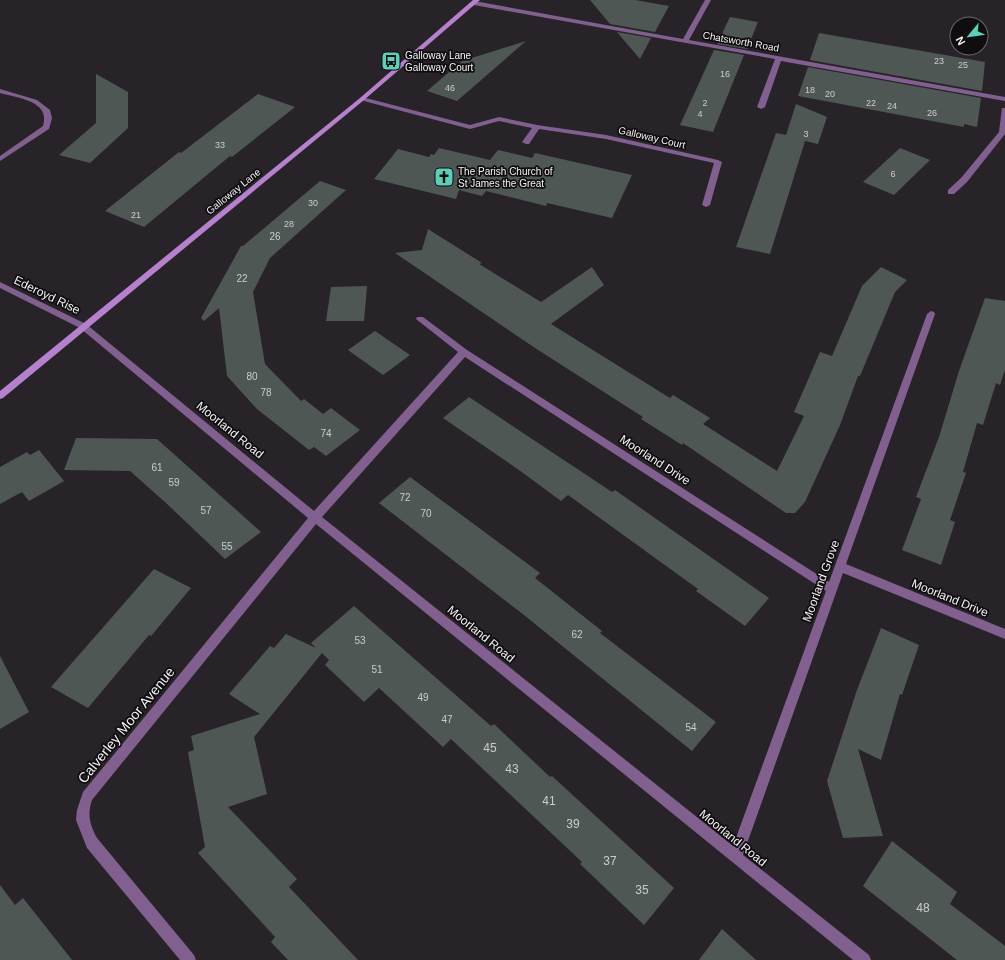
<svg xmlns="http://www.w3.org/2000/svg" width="1005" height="960" viewBox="0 0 1005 960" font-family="Helvetica,sans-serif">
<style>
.building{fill:#4f5755}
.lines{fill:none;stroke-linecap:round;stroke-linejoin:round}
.minor{fill:#81608f;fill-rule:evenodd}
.secondary{fill:#b681cc;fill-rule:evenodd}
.labels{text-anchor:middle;stroke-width:3.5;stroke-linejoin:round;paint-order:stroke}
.far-number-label{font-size:9px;fill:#cccbce}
.far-street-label{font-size:10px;fill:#f5f2f6;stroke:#0f0d0f}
.far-poi-label{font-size:10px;fill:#f5f2f6;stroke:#0f0d0f;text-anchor:start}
.number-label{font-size:10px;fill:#cccbce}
.street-label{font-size:12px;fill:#f5f2f6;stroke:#0f0d0f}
.near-number-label{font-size:12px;fill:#cccbce}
.near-street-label{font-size:14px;fill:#f5f2f6;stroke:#0f0d0f}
</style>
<rect width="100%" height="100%" fill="#272328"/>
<g class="building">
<path d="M590,0H635L669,6L655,32L610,24Z"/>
<path d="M730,17L758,22L747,49L717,44Z"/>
<path d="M617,32L651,38L640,59Z"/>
<path d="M819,33L985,62L982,91L810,60Z"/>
<path d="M526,41L457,101L427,91L462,61Z"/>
<path d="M714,50L744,55L713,132L680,125Z"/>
<path d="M808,67L981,98L977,127L964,124V127L798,96Z"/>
<path d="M96,74L128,92V128L90,163L59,155L96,123Z"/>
<path d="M258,94L295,107L232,157L230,156L144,227L105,211L179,152L181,153Z"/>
<path d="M796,104L827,117L818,144L805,141L770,254L736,247L776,133L786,135Z"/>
<path d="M439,148L490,160L498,150L532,158L535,153L632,175L612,218L547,203L546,206L486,191L482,196L459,190L456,199L374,179L398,149L429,157L431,154L434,155Z"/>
<path d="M900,148L930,160L894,195L863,182Z"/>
<path d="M320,181L346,190L270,258L253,292L265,364L301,401L304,399L323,414L331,408L360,430L326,456L314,447L309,450L257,409L227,376L219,308L204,321L201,318L241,246H243Z"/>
<path d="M428,229L482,263L479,264L541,302L592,267L604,285L551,324L670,398L673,395L710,418L703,424L777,471L804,416L794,412L820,352L832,356L862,286L881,267L907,280L895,292L860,376H858L840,425L805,502L795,513H786L683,443L682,445L641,419L643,417L535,348L395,253L422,250Z"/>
<path d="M367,286L364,321H326L331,287Z"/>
<path d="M985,298L1005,301V370L1000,385L996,383L983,425L977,423L963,472L966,473L950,520L955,522L941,565L902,550L921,499L916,497L939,437L959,371Z"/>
<path d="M375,331L410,355L383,375L348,350Z"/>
<path d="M469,397L612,492L615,490L769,598L745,626L696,591L698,589L568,495L561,501L519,470L443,418Z"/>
<path d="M76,438L157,439L261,532L225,559L166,503L130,471L64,470Z"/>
<path d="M39,450L64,481L29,501L22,492L0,504V467L27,452L30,455Z"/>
<path d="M410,477L540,573L535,578L602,631L600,633L716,722L692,751L524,615L379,503Z"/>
<path d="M154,569L191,588L151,636L149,635L88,708L51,687Z"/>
<path d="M354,606L491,726L494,724L550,777L552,776L674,888L644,925L580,864L582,862L451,739L443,747L379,688L364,702L325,665L329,660L322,653L254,737L267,794L228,807L297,879L289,887L358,960H288L271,942L275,937L198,853L205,847L188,752L194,750L191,736L260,714L229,694L270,646L274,648L286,634L316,648L311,643Z"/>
<path d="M881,628L919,645L902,695L900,694L881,760L858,749L883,836L843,838L827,781L857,690Z"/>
<path d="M0,656L29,712L0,729Z"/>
<path d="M892,841L957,892L950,904L1005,946V960H957L863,886Z"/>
<path d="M0,885L15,905L23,898L72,960H0Z"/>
<path d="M722,929L756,960H699Z"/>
</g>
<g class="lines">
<g class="minor">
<path d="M705,0H711L689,40L1005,97V101L781,61L765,107L761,109L757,107L775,59L474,5L471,3L474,1L683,39Z"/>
<path d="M0,89L37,100L50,110L52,118L49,129L0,161V156L43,126C51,101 18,98 0,93Z"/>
<path d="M362,97L470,125L499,117L537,125L606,135L718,160L722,162L710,205L706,207L702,205L714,163L606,139L539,129L529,144H526L522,142L532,128L499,121L470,129L360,100V98Z"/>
<path d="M1002,108H1005V134L967,182L954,194H948V190L961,178L999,132Z"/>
<path d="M0,282L86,324L314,511L458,352L416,319L417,317H423L467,350L829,582L927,314L931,311L934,312L935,314L846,564L1005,629V639L843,573L743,855L869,955L871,960H853L316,524L92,800C87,815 90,825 97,838L194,955L196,960H180L87,848L76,820L77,810L83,792L308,518L80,328L0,288ZM465,357L826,591L733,846L322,517Z"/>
</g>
<path class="secondary" d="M473,0H480L364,100L3,398L0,399V391L360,98Z"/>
</g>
<defs>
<g id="bus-square" transform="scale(1)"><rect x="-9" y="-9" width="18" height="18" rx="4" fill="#5dceb8" stroke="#0f0d0f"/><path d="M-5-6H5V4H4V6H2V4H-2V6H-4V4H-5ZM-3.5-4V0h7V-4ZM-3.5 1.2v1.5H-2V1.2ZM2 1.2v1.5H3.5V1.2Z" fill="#111"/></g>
<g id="church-square" transform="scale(1)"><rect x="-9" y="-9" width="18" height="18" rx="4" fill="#5dceb8" stroke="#0f0d0f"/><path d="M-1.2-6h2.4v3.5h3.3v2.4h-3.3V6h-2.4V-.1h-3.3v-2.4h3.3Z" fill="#111"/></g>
</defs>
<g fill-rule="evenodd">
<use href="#bus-square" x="391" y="61"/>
<use href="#church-square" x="444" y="177"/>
</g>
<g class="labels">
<g class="far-number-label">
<text x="939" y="64">23</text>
<text x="963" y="68">25</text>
<text x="725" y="77">16</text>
<text x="450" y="91">46</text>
<text x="810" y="93">18</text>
<text x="830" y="97">20</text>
<text x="705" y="106">2</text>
<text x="871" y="106">22</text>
<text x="892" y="109">24</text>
<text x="932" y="116">26</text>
<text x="700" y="117">4</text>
<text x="806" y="137">3</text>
<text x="220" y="148">33</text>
<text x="893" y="177">6</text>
<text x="313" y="206">30</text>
<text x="136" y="218">21</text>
<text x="289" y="227">28</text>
</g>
<g class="far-street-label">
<text transform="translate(741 41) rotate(10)" y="4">Chatsworth Road</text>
<text transform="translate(652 137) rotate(13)" y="4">Galloway Court</text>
<text transform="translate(233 191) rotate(-39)" y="4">Galloway Lane</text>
</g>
<g class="far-poi-label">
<text x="405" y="59">Galloway Lane<tspan x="405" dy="12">Galloway Court</tspan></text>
<text x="458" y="175">The Parish Church of<tspan x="458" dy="12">St James the Great</tspan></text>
</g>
<g class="number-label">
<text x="275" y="240">26</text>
<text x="242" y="282">22</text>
<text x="252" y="380">80</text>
<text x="266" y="396">78</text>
<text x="326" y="437">74</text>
<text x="157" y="471">61</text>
<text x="174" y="486">59</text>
<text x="405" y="501">72</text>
<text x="206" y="514">57</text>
<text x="426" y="517">70</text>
<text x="227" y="550">55</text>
<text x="577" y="638">62</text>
<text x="360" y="644">53</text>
<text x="377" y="673">51</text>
<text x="423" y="701">49</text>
<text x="447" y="723">47</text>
<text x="691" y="731">54</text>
</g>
<g class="street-label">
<text transform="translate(47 295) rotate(26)" y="4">Ederoyd Rise</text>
<text transform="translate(230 430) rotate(39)" y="4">Moorland Road</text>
<text transform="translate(655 460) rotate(33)" y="4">Moorland Drive</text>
<text transform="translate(821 581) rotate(-70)" y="4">Moorland Grove</text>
<text transform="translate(950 598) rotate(22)" y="4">Moorland Drive</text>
<text transform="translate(481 634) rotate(39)" y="4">Moorland Road</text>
<text transform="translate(733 838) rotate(39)" y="4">Moorland Road</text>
</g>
<g class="near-number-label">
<text x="490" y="752">45</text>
<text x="512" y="773">43</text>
<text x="549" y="805">41</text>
<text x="573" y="828">39</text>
<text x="610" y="865">37</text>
<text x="642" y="894">35</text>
<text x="923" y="912">48</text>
</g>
<g class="near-street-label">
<text transform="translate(126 725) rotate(-51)" y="5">Calverley Moor Avenue</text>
</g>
</g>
<g transform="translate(969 36) rotate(241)"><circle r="19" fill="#0f0d0f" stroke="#6b696b"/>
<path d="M0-3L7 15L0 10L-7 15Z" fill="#5dceb8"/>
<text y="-6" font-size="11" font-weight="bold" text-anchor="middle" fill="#f5f2f6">N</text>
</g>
</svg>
